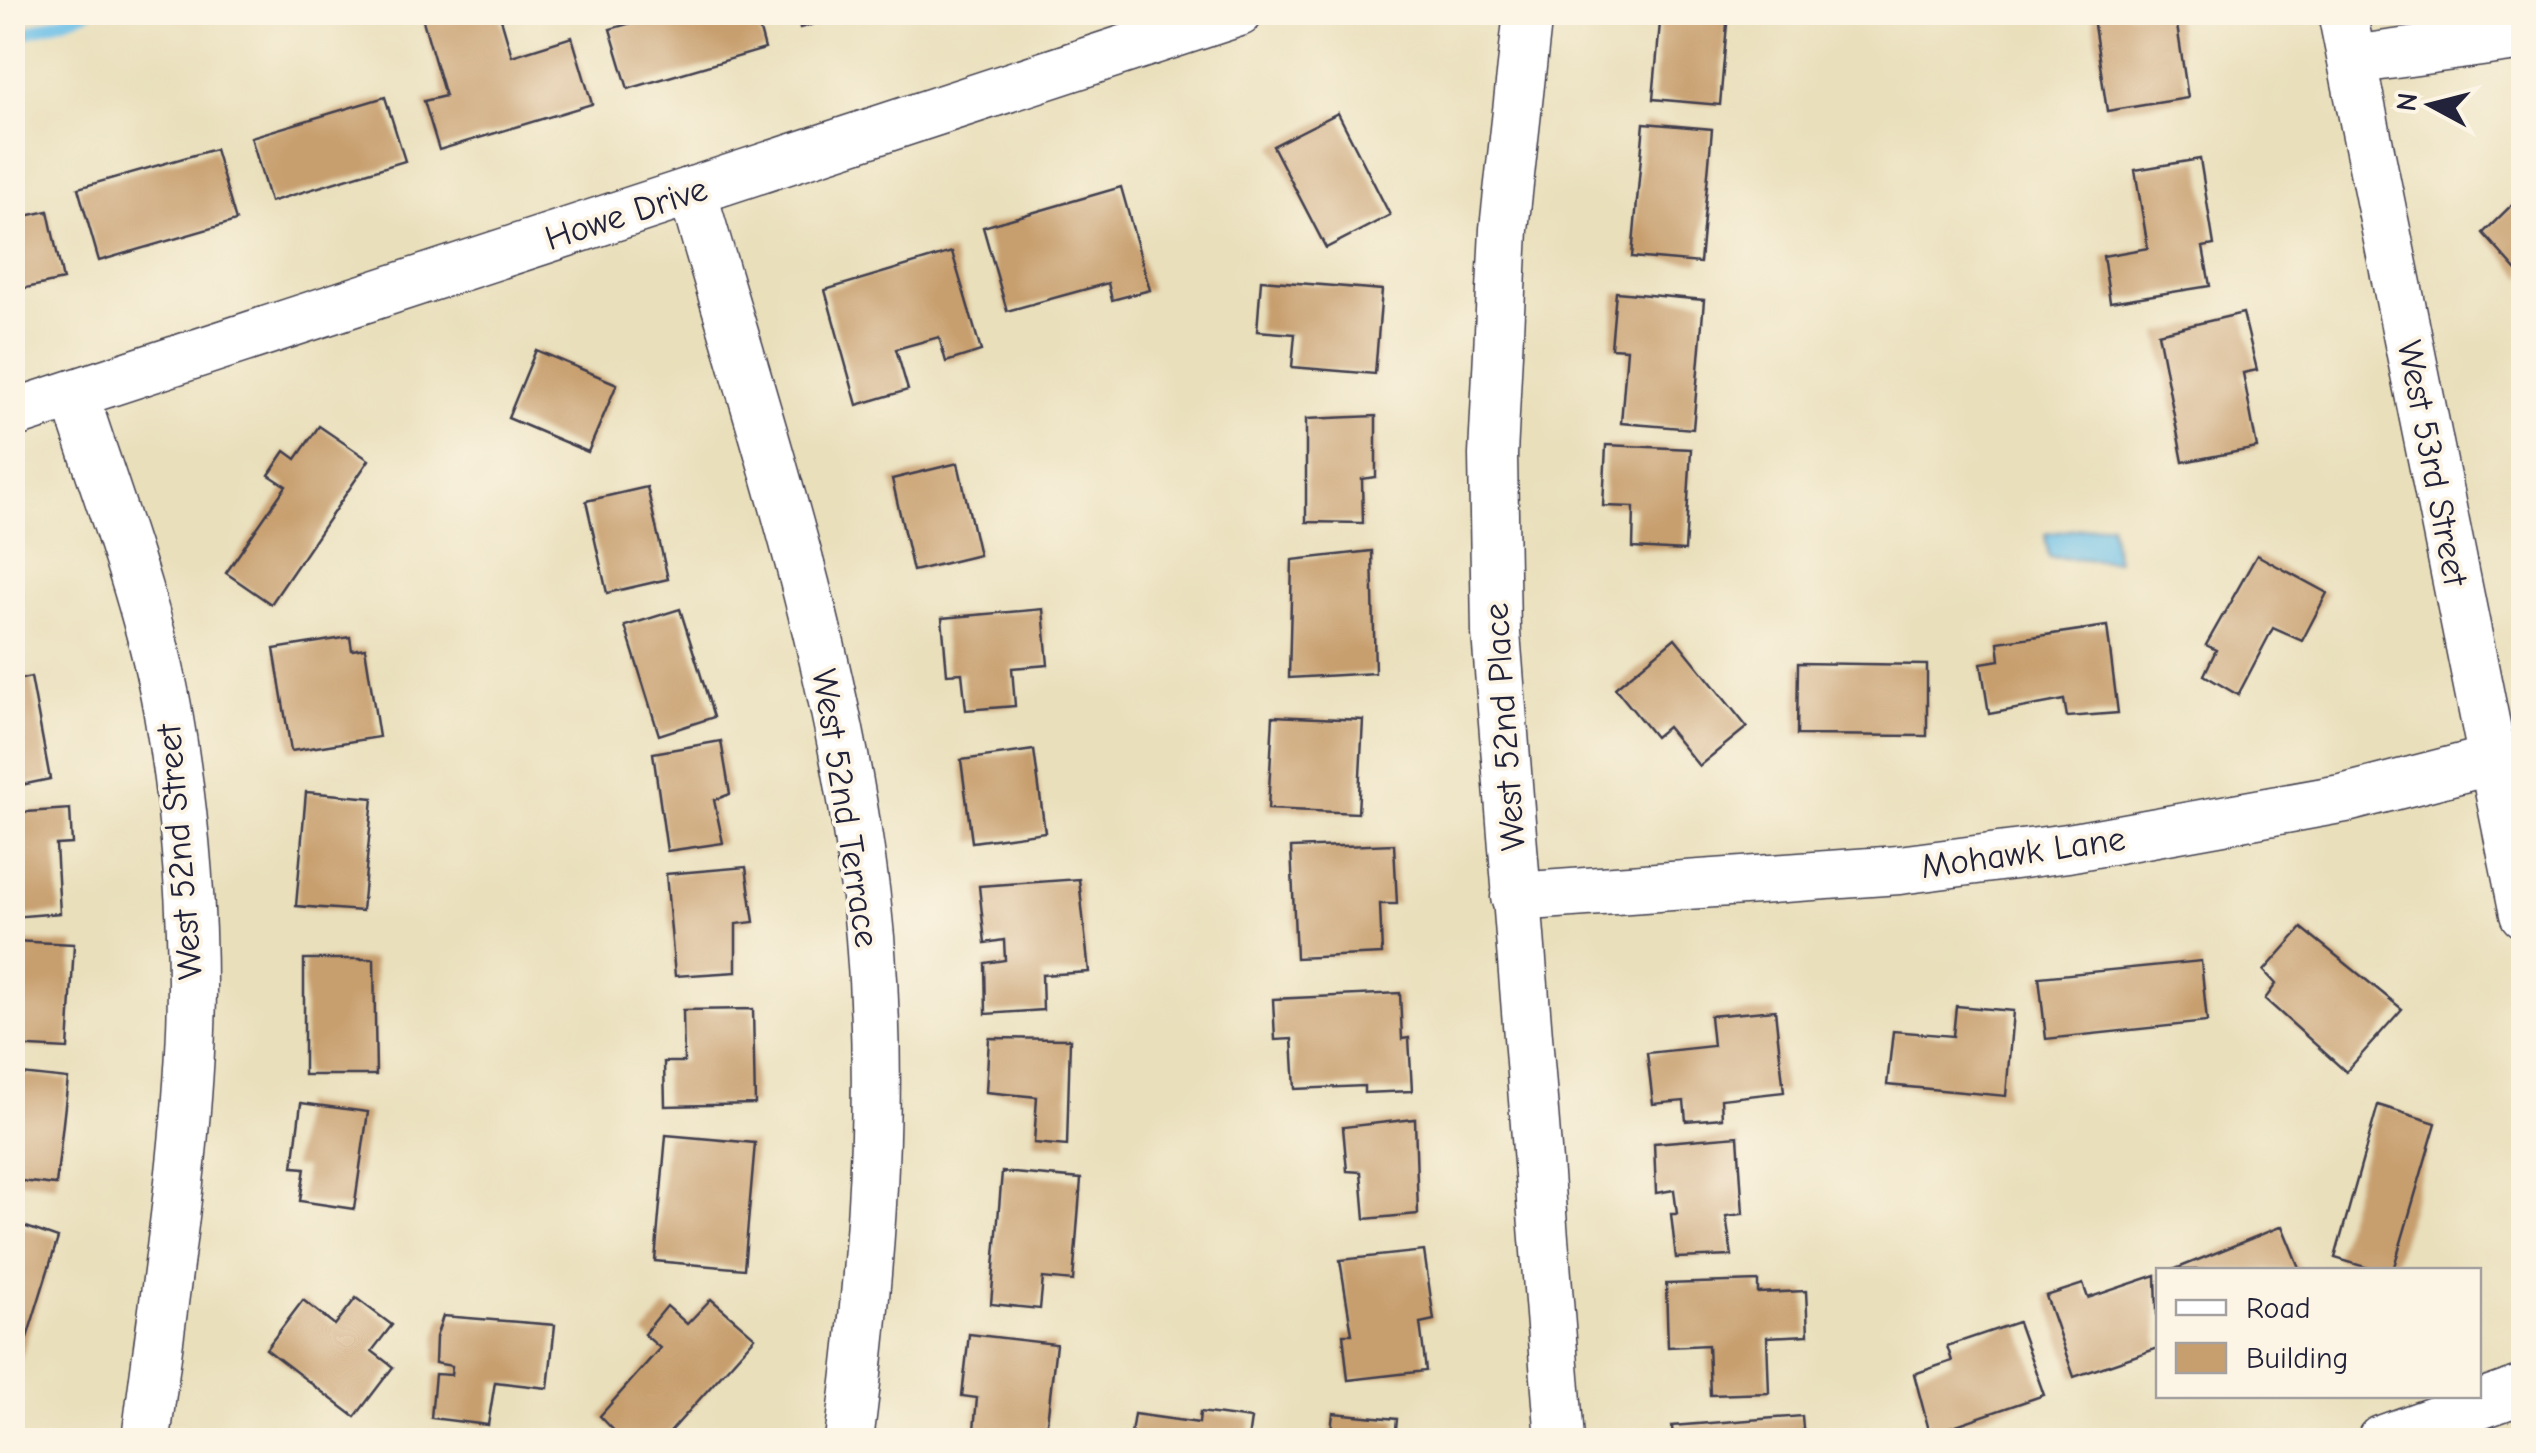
<svg xmlns="http://www.w3.org/2000/svg" width="2536" height="1453" viewBox="0 0 2536 1453" font-family="'Comic Neue',sans-serif">
<style>
.water{fill:#6bbfe7;stroke:#467091;stroke-width:2.5}
.lines{fill:none;stroke-linecap:round;stroke-linejoin:round}
.stream{stroke:#6bbfe7;stroke-width:12}
.building{fill:#c79f6e}
.street-casing{stroke:#403e4e;stroke-width:51}
.street{stroke:#fff;stroke-width:48}
.labels{text-anchor:middle;stroke-width:8;stroke-linejoin:round;paint-order:stroke}
.street-label{font-size:35px;fill:#22223b;stroke:#fcf5e5}
</style>
<rect width="100%" height="100%" fill="#fcf5e5"/>
<filter id="ink" filterUnits="userSpaceOnUse"><feTurbulence type="fractalNoise" baseFrequency=".01" numOctaves="2"/><feDisplacementMap in="SourceGraphic" scale="20" xChannelSelector="R" yChannelSelector="G"/><feConvolveMatrix kernelMatrix="1 2 1 2 8 2 1 2 1" color-interpolation-filters="sRGB"/></filter>
<filter id="wash" filterUnits="userSpaceOnUse"><feTurbulence type="fractalNoise" baseFrequency=".0048" numOctaves="4" result="noise"/><feDisplacementMap in="SourceGraphic" scale="40" xChannelSelector="R" yChannelSelector="G"/><feGaussianBlur stdDeviation="2.25" result="paint"/><feColorMatrix in="noise" values="0 0 0 0 0 0 0 0 0 0 0 0 0 0 0 0 0 1.4 0 .05"/><feComposite in="paint" operator="in"/></filter>
<g filter="url(#wash)">
<rect width="100%" height="100%" fill="#e9dfbb"/>
<path class="water" d="M2110,524L2117,561L2049,557L2045,534Z"/>
<g class="lines">
<path class="stream" d="M12,38L87,12"/>
</g>
<g id="blocks">
<g class="building">
<path d="M438,12H499L512,56L572,37L592,104L439,150L424,101L445,96L422,17Z"/>
<path d="M647,12H755L765,49L628,89L610,29L649,18Z"/>
<path d="M796,12H850V14L800,28Z"/>
<path d="M1661,12H1728L1720,105L1653,99Z"/>
<path d="M2092,12H2175L2188,98L2107,111Z"/>
<path d="M385,97L405,161L270,202L251,137Z"/>
<path d="M1338,113L1390,215L1326,248L1273,146Z"/>
<path d="M1644,123L1712,129L1700,263L1632,257Z"/>
<path d="M215,149L236,221L99,261L78,188Z"/>
<path d="M2200,159L2214,245L2203,247L2210,286L2110,302L2103,256L2148,248L2135,170Z"/>
<path d="M1121,187L1150,290L1112,300L1108,283L1007,311L983,227Z"/>
<path d="M2524,193V279L2483,233Z"/>
<path d="M48,211L63,280L12,291V219Z"/>
<path d="M952,252L981,351L946,362L939,337L896,349L908,390L857,405L825,290Z"/>
<path d="M1261,280L1382,290L1375,374L1292,367L1295,334L1257,331Z"/>
<path d="M1616,292L1704,300L1693,429L1621,423L1627,349L1611,348Z"/>
<path d="M2243,313L2257,370L2243,373L2257,448L2183,462L2158,333Z"/>
<path d="M536,350L617,384L588,452L508,418Z"/>
<path d="M1376,416V477L1362,479L1363,523L1306,522V419Z"/>
<path d="M319,426L369,460L271,604L226,573L286,486L269,475L285,451L296,459Z"/>
<path d="M1606,445L1691,449L1685,551L1633,548L1634,507L1603,506Z"/>
<path d="M958,463L979,555L913,571L892,479Z"/>
<path d="M647,487L668,579L607,593L586,501Z"/>
<path d="M1372,551L1375,673L1289,678L1292,560Z"/>
<path d="M2257,555L2327,593L2302,641L2273,628L2238,695L2204,675L2216,650L2206,645Z"/>
<path d="M12,589L22,590L15,646H12Z"/>
<path d="M680,609L714,717L659,735L625,626Z"/>
<path d="M1043,609L1048,665L1012,668L1015,706L966,710L962,673L947,674L942,618Z"/>
<path d="M2107,626L2118,713L2067,717L2064,700L1989,714L1981,663L2000,660L1998,642Z"/>
<path d="M350,637L352,650L365,648L379,737L291,751L274,649Z"/>
<path d="M1675,638L1747,727L1699,766L1667,727L1655,737L1615,688Z"/>
<path d="M1798,663L1927,665V736L1797,735Z"/>
<path d="M31,677L50,779L12,787V681Z"/>
<path d="M1273,716L1363,720L1358,813L1268,809Z"/>
<path d="M721,741L730,794L714,800L723,843L667,851L653,753Z"/>
<path d="M1034,750L1045,832L972,842L961,760Z"/>
<path d="M306,792L373,798L362,911L296,906Z"/>
<path d="M70,809L72,844L56,845L60,913L12,917V813Z"/>
<path d="M1394,844L1397,904H1380L1382,954L1296,958L1291,848Z"/>
<path d="M746,867L754,922L736,924V972L675,976L666,874Z"/>
<path d="M1079,879L1089,972L1042,975L1043,1010L986,1014L985,963L1005,960L1004,940L985,943L979,886Z"/>
<path d="M2302,928L2402,1009L2346,1072L2265,999L2276,984L2264,971Z"/>
<path d="M12,941L74,944L68,1049L12,1046Z"/>
<path d="M304,959H374L376,1075H304Z"/>
<path d="M2201,961L2207,1022L2046,1039L2039,977Z"/>
<path d="M1400,993L1402,1039L1409,1038L1412,1091L1364,1093V1086L1295,1089L1292,1039L1275,1040L1273,999Z"/>
<path d="M1956,1006L2013,1011L2006,1096L1887,1085L1893,1031L1953,1036Z"/>
<path d="M753,1009L755,1104L665,1106L664,1062H684L683,1010Z"/>
<path d="M1775,1010L1784,1092L1721,1099L1722,1118L1686,1121L1684,1101L1653,1104L1647,1053L1713,1046L1710,1016Z"/>
<path d="M989,1038L1070,1039L1067,1146L1034,1143L1037,1097L986,1092Z"/>
<path d="M12,1073L68,1079L56,1185L12,1180Z"/>
<path d="M301,1103L368,1112L354,1209L300,1201L305,1168L293,1167Z"/>
<path d="M2378,1105L2436,1123L2393,1270H2375L2335,1258Z"/>
<path d="M1415,1119L1418,1214L1365,1219L1361,1172L1347,1171L1343,1127Z"/>
<path d="M666,1135L755,1143L744,1269L655,1261Z"/>
<path d="M1738,1136L1743,1214L1726,1216L1732,1256L1676,1258L1671,1214H1677L1674,1190L1656,1193L1654,1143Z"/>
<path d="M1002,1172L1081,1179L1073,1281L1043,1278L1040,1309L991,1304Z"/>
<path d="M12,1222L58,1238L13,1383H12Z"/>
<path d="M2282,1226L2300,1270H2173Z"/>
<path d="M1424,1251L1434,1320L1420,1323L1426,1371L1348,1380L1343,1334H1352L1340,1260Z"/>
<path d="M2156,1275L2158,1348L2074,1377L2046,1296L2083,1284L2088,1298Z"/>
<path d="M1758,1281V1293L1806,1291L1808,1335L1767,1337L1769,1393L1710,1395L1708,1345L1668,1347L1666,1284Z"/>
<path d="M356,1298L392,1325L372,1351L393,1367L355,1417L266,1349L303,1300L335,1325Z"/>
<path d="M711,1299L755,1337L663,1440H623L600,1416L660,1348L644,1334L667,1306L687,1324Z"/>
<path d="M443,1316L555,1325L548,1388L495,1382L488,1425L431,1418L435,1374L451,1375L452,1366L435,1363L436,1337Z"/>
<path d="M2018,1322L2044,1395L1930,1434L1914,1374L1952,1361L1947,1346Z"/>
<path d="M969,1334L1056,1344L1045,1440H973L977,1398L962,1396Z"/>
<path d="M1200,1412L1251,1419L1248,1440H1130L1134,1414L1199,1423Z"/>
<path d="M1333,1413L1397,1419L1395,1440H1330Z"/>
<path d="M1802,1416L1804,1440H1673L1672,1426Z"/>
</g>
</g>
</g>
<g filter="url(#ink)">
<use href="#blocks" fill-opacity="0" stroke="#403e4e" stroke-width="2.5"/>
<g class="lines">
<g class="street-casing">
<g id="street">
<path d="M1528,12L1504,229L1493,455L1496,633L1560,1440"/>
<path d="M2342,12L2524,914"/>
<path d="M2352,60L2524,36"/>
<path d="M692,191C755,410 828,626 860,851C889,1046 874,1246 849,1440"/>
<path d="M74,394C107,497 148,601 167,707C183,799 192,894 192,987C191,1134 164,1293 146,1440"/>
<path d="M12,414L1239,12"/>
<path d="M1515,897L1899,870L2068,848L2346,798L2493,760L2524,756"/>
<path d="M2381,1440L2524,1389"/>
</g>
</g>
<use href="#street" class="street"/>
</g>
</g>
<g class="labels">
<g class="street-label">
<text transform="translate(626 213) rotate(-18)" y="12">Howe Drive</text>
<text transform="translate(2433 463) rotate(79)" y="12">West 53rd Street</text>
<text transform="translate(1504 727) rotate(-94)" y="12">West 52nd Place</text>
<text transform="translate(846 808) rotate(81)" y="12">West 52nd Terrace</text>
<text transform="translate(179 852) rotate(-95)" y="12">West 52nd Street</text>
<text transform="translate(2023 852) rotate(-8)" y="12">Mohawk Lane</text>
</g>
</g>
<rect width="2536" height="1453" fill="none" stroke="#fcf5e5" stroke-width="50"/>
<rect x="2156" y="1268" width="325" height="130" fill="#fcf5e5" stroke="#a5a1a1" stroke-width="2.5"/>
<rect x="2176" y="1300" width="50" height="15" fill="#ffffff" stroke="#a5a1a1" stroke-width="2.5"/>
<text x="2246" y="1318" font-size="30" fill="#22223b">Road</text>
<rect x="2176" y="1343" width="50" height="30" fill="#c79f6e" stroke="#a5a1a1" stroke-width="2.5"/>
<text x="2246" y="1368" font-size="30" fill="#22223b">Building</text>
<g transform="translate(2431 105) rotate(277)" stroke="#fcf5e5" stroke-width="8" paint-order="stroke">
<path d="M0-8L18 38L0 25L-18 38Z" fill="#22223b"/>
<text y="-15" font-size="28" font-weight="bold" text-anchor="middle" fill="#22223b">N</text>
</g>
</svg>
